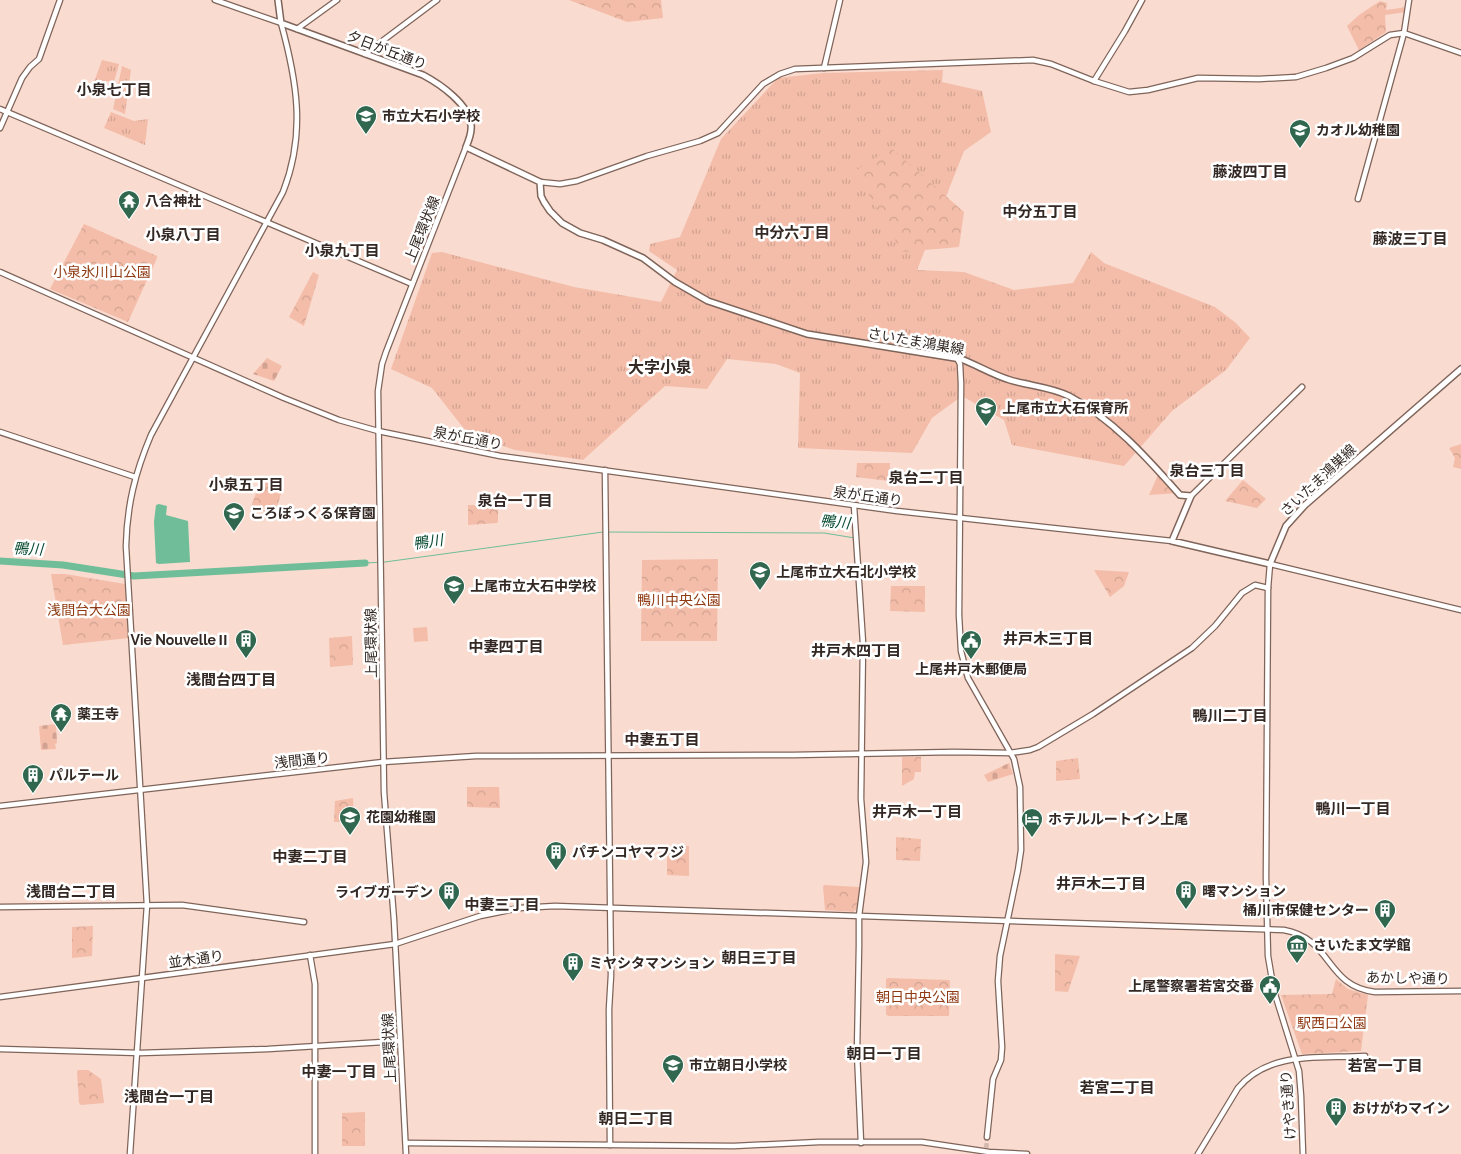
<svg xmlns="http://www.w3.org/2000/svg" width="1461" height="1154" viewBox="0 0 1461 1154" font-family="Raleway,'Noto Sans JP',sans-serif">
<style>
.grass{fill:url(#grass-tufts)}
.forest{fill:url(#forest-crowns)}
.cemetery{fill:url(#cemetery-stones)}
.pitch{fill:#f3bda9}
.water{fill:#6fbe99}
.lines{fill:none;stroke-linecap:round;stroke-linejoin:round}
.stream{stroke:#6fbe99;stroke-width:1}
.river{stroke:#6fbe99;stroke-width:7}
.secondary-tunnel{stroke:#d2b7ad;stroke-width:4.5;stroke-dasharray:4.5 2;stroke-linecap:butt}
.secondary-casing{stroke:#7f645a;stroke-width:7}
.primary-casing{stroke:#7f645a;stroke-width:8}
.secondary{stroke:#fff;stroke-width:4.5}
.primary{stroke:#fff;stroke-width:5}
.labels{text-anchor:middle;stroke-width:5;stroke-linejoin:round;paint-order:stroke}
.street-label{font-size:14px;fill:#332823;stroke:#fff}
.poi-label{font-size:14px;font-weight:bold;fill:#332823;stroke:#fff;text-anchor:start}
.park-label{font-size:14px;fill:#8f3a12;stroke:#fff}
.neighbourhood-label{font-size:15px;font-weight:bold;fill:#332823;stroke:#fff}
.water-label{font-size:15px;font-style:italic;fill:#094b33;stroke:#fff}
.quarter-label{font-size:16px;font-weight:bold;fill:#332823;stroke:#fff}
</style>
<defs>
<pattern id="grass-tufts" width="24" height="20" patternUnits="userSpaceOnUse" patternTransform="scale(1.25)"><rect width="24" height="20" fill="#f3bda9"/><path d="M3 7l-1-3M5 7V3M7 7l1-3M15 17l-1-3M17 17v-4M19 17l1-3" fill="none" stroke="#d1a291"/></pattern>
<pattern id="forest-crowns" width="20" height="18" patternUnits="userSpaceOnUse" patternTransform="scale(1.25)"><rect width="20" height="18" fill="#f3bda9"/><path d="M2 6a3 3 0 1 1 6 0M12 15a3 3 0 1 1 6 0" fill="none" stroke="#d1a291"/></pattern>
<pattern id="cemetery-stones" width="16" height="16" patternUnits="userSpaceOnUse" patternTransform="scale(1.25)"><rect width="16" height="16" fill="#f3bda9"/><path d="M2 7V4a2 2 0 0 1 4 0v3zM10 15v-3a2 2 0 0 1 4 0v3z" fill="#d1a291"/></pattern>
</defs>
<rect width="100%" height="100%" fill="#fadbcf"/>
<g class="grass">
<path d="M102,60L119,64L114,82L104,81L103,87L94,82Z"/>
<path d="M122,66L131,70L125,114L113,109Z"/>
<path d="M943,70L942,82L982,91L991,132L964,151L917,270L964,272L1014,290L1073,283L1091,252L1104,263L1215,307L1236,323L1250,338L1226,370L1172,411L1124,466L1012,445L1004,420L962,396L932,418L912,453L798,448L800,373L776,364L727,359L707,389L665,386L583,460L515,450L469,435L432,388L391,369L432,253L442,252L574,287L661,302L677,270L649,251L650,244L680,237L721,139L778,78L823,73Z"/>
<path d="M111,112L134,121L148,119L145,145L104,128Z"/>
</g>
<g class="forest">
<path d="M569,0H661L663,18L627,22Z"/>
<path d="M1380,1L1387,3L1386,10L1407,7L1406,12L1385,15L1386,32L1359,50L1347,26L1359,15Z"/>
<path d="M891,148L964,212L959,247L902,252L855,171Z"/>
<path d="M84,224L157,256V258L128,322L50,289Z"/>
<path d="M313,272L319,275L304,326L289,317Z"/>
<path d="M1461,444V469L1453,467L1455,458L1449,448Z"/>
<path d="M857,463H890L889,481L856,477Z"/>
<path d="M1159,473L1178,493L1149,495Z"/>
<path d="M262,477L283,488L274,515L251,507Z"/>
<path d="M1243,480L1266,499L1257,508L1225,501Z"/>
<path d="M468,505H496L498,506V521L497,523L468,525Z"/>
<path d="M718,559L717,641H641L642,560Z"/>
<path d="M1094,570L1129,572L1124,586L1110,597Z"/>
<path d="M51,574H65L125,584L129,638L63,645Z"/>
<path d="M891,586H925V612L890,611Z"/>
<path d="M352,636L353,665L330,667L329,638Z"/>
<path d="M902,757H921V772H915L914,779L902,786Z"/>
<path d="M1078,758L1080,779L1056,781V761Z"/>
<path d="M467,787H499L500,808L467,807Z"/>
<path d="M353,798L354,822H334L335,801Z"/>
<path d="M896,837L921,839L920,861L896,860Z"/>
<path d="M667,846H689V876L667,875Z"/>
<path d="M824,885L859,887L861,889L857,909L853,912L825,910L823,887Z"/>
<path d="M93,926L92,956L72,958V927Z"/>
<path d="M1055,954L1080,956L1068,992L1055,991Z"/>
<path d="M888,978L949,980L950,981L949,1016H888L886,1014V979Z"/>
<path d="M1336,979L1348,989L1368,995L1361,1051L1302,1054L1281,995L1332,994Z"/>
<path d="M78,1070H88L101,1079L104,1103L81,1105L79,1103L77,1072Z"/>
<path d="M365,1112V1146H342V1113Z"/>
</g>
<g class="cemetery">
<path d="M267,358L282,366L274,381L253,374Z"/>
<path d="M56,724L57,743L55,744L56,749L41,750L39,726Z"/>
<path d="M1009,763L1013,774L988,782L984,775Z"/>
</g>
<path class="pitch" d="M427,627L428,641L414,642L413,628Z"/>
<path class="water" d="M159,504L167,506L166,515L188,521L190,562L159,564L156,563L154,522L156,505Z"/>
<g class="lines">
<path class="stream" d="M365,563L385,562L603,532L824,533L855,538"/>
<path class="river" d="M0,561L63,565L134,576L365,563"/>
<path class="secondary-tunnel" d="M986,1154L987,1137"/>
<g class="secondary-casing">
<g id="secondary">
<path d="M297,29L337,0"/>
<path d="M365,54L437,0"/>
<path d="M824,68L840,0"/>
<path d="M1094,81L1125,31L1142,0"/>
<path d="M0,109L412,284"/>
<path d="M0,128L22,78L30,67L39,59L60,0"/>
<path d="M540,182L560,184L577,181L647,156L700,141L718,133L763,84L780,74L795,69L1033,60L1051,64L1094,81L1129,92L1148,90L1198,78L1259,79L1296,77L1326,68L1353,58L1390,35L1404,33L1461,53"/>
<path d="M1358,199L1404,33L1409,0"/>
<path d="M0,272L284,398L339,420L378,431L500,456L897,511L1172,541"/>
<path d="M957,358L960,364L961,384L959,615L961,651L968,678L1014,759L1020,787L1021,850L1018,870L1000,956L998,981L1002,1047L1001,1060L993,1079L987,1137"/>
<path d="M0,432L135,477"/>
<path d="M605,470L611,975L609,1009L610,1145"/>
<path d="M1191,496L1302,387"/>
<path d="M854,506L863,643L861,799L866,862L859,916V946L857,1052L861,1143"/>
<path d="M0,806L383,762L476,756L793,755L954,752L1010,753L1030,750L1038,747L1093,714L1192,648L1215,626L1242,593L1255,585L1268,588"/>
<path d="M0,907L182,905L304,922"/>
<path d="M310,955L315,984V1154"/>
<path d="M0,997L395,944L480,916L519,908L555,906L1284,930C1333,939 1325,986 1375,992L1461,991"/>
<path d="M0,1049L140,1053L268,1049L400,1041"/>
<path d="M406,1143L734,1146L819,1142H922L989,1152L1027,1154"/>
<path d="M130,1154L147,905L126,546C127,505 135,473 151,435L283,192C306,134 297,81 281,23L215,0"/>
<path d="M406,1154L394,920L384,792L378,391L382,364L386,352L466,147"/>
<path d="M1198,1154L1238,1088C1270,1050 1321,1059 1365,1056"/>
<path d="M1303,1154L1301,1096L1299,1071L1274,991L1268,956L1266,877L1268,588L1270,564L1461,610"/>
</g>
</g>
<g class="primary-casing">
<path id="primary" d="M278,0L281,23L423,75C440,84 469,104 471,125C472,132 469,140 466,147L540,182L541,196L544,202L550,211L562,223L580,233L603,240L643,258L675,282L708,301L807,334L961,359C977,365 993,375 1010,380C1030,386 1051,387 1069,396C1113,419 1148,459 1180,495L1191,496L1172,541L1270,564L1286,526L1305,505L1461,369"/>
</g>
<use href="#secondary" class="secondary"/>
<use href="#primary" class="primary"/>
</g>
<defs>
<g id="school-pin" transform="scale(1.125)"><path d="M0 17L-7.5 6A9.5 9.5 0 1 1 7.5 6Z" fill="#30674e" stroke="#fff"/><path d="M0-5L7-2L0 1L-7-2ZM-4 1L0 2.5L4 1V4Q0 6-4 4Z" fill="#fff"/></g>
<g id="temple-pin" transform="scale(1.125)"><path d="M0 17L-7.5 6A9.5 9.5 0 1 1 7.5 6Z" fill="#30674e" stroke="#fff"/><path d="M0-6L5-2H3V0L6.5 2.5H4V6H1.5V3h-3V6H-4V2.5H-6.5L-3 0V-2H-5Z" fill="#fff"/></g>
<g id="building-pin" transform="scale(1.125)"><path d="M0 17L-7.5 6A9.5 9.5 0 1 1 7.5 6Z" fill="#30674e" stroke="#fff"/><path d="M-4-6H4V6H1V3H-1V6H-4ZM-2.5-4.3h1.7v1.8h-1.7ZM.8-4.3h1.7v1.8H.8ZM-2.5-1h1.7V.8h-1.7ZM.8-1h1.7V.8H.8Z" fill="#fff"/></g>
<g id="civic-pin" transform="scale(1.125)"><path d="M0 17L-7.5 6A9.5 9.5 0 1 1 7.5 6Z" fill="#30674e" stroke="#fff"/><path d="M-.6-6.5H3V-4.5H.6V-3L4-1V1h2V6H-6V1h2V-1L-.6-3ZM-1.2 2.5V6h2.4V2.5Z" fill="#fff"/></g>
<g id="hotel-pin" transform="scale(1.125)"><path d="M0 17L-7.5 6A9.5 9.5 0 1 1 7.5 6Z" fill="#30674e" stroke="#fff"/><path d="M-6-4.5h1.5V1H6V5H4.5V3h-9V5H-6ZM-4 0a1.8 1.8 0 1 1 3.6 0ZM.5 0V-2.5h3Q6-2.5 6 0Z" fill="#fff"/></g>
<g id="museum-pin" transform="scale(1.125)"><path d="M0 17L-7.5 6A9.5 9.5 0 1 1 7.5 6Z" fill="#30674e" stroke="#fff"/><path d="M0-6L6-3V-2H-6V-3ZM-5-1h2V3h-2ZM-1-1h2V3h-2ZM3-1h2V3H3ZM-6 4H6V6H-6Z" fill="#fff"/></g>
</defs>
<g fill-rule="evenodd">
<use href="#school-pin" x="366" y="116"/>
<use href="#school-pin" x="1300" y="130"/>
<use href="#temple-pin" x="129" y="201"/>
<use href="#school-pin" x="986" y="408"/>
<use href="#school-pin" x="234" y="513"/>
<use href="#school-pin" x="760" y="572"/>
<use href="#school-pin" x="454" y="586"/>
<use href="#building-pin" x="246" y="640"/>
<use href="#civic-pin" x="971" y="641"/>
<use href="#temple-pin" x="61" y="714"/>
<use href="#building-pin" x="33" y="775"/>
<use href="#school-pin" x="350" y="817"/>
<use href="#hotel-pin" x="1032" y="819"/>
<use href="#building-pin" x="556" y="852"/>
<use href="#building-pin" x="1186" y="891"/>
<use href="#building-pin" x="449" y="892"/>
<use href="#building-pin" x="1385" y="910"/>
<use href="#museum-pin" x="1297" y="945"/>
<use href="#building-pin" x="573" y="963"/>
<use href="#civic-pin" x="1270" y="986"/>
<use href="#school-pin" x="673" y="1065"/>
<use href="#building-pin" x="1336" y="1108"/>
</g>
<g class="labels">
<g class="street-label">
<text transform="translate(387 50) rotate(21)" y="5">夕日が丘通り</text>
<text transform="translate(422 229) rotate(-68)" y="5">上尾環状線</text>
<text transform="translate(916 341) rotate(10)" y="5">さいたま鴻巣線</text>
<text transform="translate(468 438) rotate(11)" y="5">泉が丘通り</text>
<text transform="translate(1318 480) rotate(-43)" y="5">さいたま鴻巣線</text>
<text transform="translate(868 496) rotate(8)" y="5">泉が丘通り</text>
<text transform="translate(371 643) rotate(-91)" y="5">上尾環状線</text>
<text transform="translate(302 760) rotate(-6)" y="5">浅間通り</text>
<text transform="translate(196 959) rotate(-8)" y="5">並木通り</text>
<text transform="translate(1408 978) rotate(1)" y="5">あかしや通り</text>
<text transform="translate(389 1048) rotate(-93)" y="5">上尾環状線</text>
<text transform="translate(1288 1105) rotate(-94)" y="5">けやき通り</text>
</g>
<g class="poi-label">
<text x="382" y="121">市立大石小学校</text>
<text x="1316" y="135">カオル幼稚園</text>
<text x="145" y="206">八合神社</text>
<text x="1002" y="413">上尾市立大石保育所</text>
<text x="250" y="518">ころぽっくる保育園</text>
<text x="776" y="577">上尾市立大石北小学校</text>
<text x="470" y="591">上尾市立大石中学校</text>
<text x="230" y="645" text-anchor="end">Vie NouvelleⅡ</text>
<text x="971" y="674" text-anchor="middle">上尾井戸木郵便局</text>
<text x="77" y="719">薬王寺</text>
<text x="49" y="780">パルテール</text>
<text x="366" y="822">花園幼稚園</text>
<text x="1048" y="824">ホテルルートイン上尾</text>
<text x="572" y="857">パチンコヤマフジ</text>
<text x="1202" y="896">曙マンション</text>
<text x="433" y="897" text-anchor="end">ライブガーデン</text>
<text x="1369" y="915" text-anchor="end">桶川市保健センター</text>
<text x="1313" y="950">さいたま文学館</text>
<text x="589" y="968">ミヤシタマンション</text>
<text x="1254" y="991" text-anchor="end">上尾警察署若宮交番</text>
<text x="689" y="1070">市立朝日小学校</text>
<text x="1352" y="1113">おけがわマイン</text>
</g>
<g class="park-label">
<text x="102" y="277">小泉氷川山公園</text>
<text x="679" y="605">鴨川中央公園</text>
<text x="89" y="615">浅間台大公園</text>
<text x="918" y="1002">朝日中央公園</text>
<text x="1332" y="1028">駅西口公園</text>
</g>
<g class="neighbourhood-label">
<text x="114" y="95">小泉七丁目</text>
<text x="1250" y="177">藤波四丁目</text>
<text x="1040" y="217">中分五丁目</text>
<text x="792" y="238">中分六丁目</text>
<text x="183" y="240">小泉八丁目</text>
<text x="1410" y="244">藤波三丁目</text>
<text x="342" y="256">小泉九丁目</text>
<text x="1207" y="476">泉台三丁目</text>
<text x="926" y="483">泉台二丁目</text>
<text x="246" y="490">小泉五丁目</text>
<text x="515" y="506">泉台一丁目</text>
<text x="1048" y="644">井戸木三丁目</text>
<text x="506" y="652">中妻四丁目</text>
<text x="856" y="656">井戸木四丁目</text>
<text x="231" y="685">浅間台四丁目</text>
<text x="1230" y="721">鴨川二丁目</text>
<text x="662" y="745">中妻五丁目</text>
<text x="1353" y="814">鴨川一丁目</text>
<text x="917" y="817">井戸木一丁目</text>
<text x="310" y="862">中妻二丁目</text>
<text x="1101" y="889">井戸木二丁目</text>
<text x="71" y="897">浅間台二丁目</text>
<text x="502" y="910">中妻三丁目</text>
<text x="759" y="963">朝日三丁目</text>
<text x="884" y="1059">朝日一丁目</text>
<text x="1385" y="1071">若宮一丁目</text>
<text x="339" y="1077">中妻一丁目</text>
<text x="1117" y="1093">若宮二丁目</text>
<text x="169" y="1102">浅間台一丁目</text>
<text x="636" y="1124">朝日二丁目</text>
</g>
<g class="water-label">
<text transform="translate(835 522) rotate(6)" y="5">鴨川</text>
<text transform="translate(428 542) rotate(-8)" y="5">鴨川</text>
<text transform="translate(28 549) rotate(3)" y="5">鴨川</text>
</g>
<g class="quarter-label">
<text x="660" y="373">大字小泉</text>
</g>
</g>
</svg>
